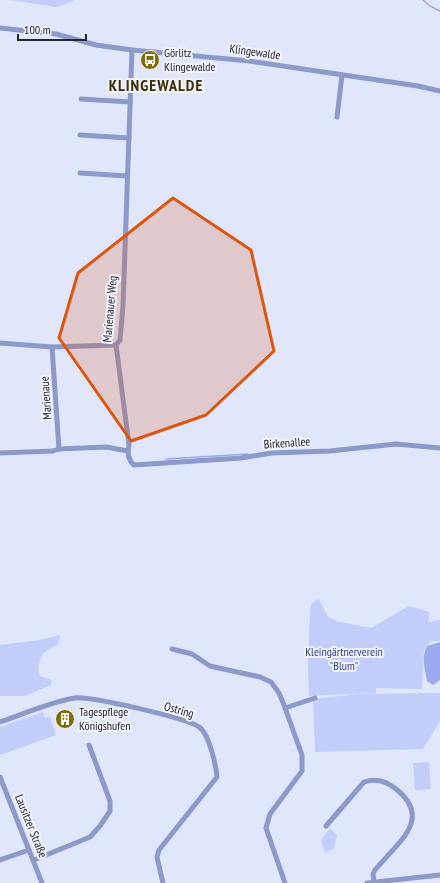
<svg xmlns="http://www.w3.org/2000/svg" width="440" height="883" viewBox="0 0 440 883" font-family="'PT Sans Narrow',sans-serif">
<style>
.green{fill:#c2cdf9}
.water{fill:#9baaee}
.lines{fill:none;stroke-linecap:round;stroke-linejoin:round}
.stream{stroke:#9baaee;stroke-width:1.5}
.minor{stroke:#8d99c8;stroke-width:5}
.marked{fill:#de560e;fill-opacity:0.2;stroke:#de560e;stroke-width:3;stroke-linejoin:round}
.labels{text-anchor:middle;stroke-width:4;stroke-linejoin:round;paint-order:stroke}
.street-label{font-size:12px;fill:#25272f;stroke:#f2f4fd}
.poi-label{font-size:12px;fill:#25272f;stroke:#f2f4fd;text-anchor:start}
.park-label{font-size:12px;fill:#36408e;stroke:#f2f4fd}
.district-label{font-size:16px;font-weight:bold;letter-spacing:1px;fill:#3a2f03;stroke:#f2f4fd}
</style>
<rect width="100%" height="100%" fill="#e0e6fc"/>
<g class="green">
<path d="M11,0H76L56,7Z"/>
<path d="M319,599L328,617L339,622L371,628L409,606L429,612V622L440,620V641H431L424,649L422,689L376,688V693L309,696L308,665L310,610L312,603Z"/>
<path d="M60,635L58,644L43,653L38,666L40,676L52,680L51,685L25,696H0V645L39,640Z"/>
<path d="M440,693V721L423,749L315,752L313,699L359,694Z"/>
<path d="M43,712L45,718L50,716L56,735L0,755V727Z"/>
<path d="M429,762L431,789L415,790L413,763Z"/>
<path d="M330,828L337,836L334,848L325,853L321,840Z"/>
</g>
<path class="water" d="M440,642V680L433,685L427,681C425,670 421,656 427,646Z"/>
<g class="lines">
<g class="stream">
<path d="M423,0L430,6L440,11"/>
<path d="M166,459L248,454"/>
</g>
<g class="minor">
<path d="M0,28L56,34L96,45L132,50L249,61L418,86L440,91"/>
<path d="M132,50L123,306L120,340L116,345L129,445C127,453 128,460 134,465L241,458L272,453L330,451L396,444L440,448"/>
<path d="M81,99L130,102"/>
<path d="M337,117L342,75"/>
<path d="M80,135L129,138"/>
<path d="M80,173L127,176"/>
<path d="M0,343L52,347L116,345"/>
<path d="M52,347L59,449"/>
<path d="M0,453L53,451L59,449L106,447L128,451"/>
<path d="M172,649L192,654L210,666L260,677L271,682L279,693L284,705L302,755V771L270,814L266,828L285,883"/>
<path d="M285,708L315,698"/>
<path d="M0,722C24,714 50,702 75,698C90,696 187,718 199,727C209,733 216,766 217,777L159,850L157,857L163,883"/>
<path d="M0,777L42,883"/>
<path d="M326,826L364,782C376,778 386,781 396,789C434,819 397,843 375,870L373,874L374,882"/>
<path d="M0,860L29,850"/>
<path d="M34,860L90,837L100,826L110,811V801L89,745"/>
<path d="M367,883L440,875"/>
</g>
</g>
<path class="marked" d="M173,198L251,250L274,351L206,415L131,441L59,338L78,273Z"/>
<defs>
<g id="bus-disc" transform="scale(1)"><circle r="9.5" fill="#816b04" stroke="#f2f4fd"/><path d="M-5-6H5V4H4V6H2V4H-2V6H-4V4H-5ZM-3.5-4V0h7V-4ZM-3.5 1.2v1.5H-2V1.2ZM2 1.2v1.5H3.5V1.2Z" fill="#fff"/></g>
<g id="building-disc" transform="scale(1)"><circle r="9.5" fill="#816b04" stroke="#f2f4fd"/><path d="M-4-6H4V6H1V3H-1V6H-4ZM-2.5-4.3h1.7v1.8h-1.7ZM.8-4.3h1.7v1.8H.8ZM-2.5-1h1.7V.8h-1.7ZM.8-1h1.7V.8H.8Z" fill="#fff"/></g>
</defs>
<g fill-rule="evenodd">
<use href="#bus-disc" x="150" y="60"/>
<use href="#building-disc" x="65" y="719"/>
</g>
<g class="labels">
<g class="street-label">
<text transform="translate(255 52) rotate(8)" y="4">Klingewalde</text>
<text transform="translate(110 309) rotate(-85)" y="4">Marienauer Weg</text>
<text transform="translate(46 398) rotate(-94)" y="4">Marienaue</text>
<text transform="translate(287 443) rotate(-4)" y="4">Birkenallee</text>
<text transform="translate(179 710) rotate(16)" y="4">Ostring</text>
<text transform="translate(31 826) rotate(68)" y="4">Lausitzer Straße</text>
</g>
<g class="poi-label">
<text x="164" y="57">Görlitz<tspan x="164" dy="14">Klingewalde</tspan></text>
<text x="79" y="716">Tagespflege<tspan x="79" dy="14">Königshufen</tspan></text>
</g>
<g class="park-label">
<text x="344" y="656">Kleingärtnerverein<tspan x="344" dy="14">"Blum"</tspan></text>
</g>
<g class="district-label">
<text x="156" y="91">KLINGEWALDE</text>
</g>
</g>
<path d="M18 34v6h68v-6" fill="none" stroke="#25272f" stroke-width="2"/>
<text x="24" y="34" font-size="12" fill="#25272f" stroke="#f2f4fd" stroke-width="3" paint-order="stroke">100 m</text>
</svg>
